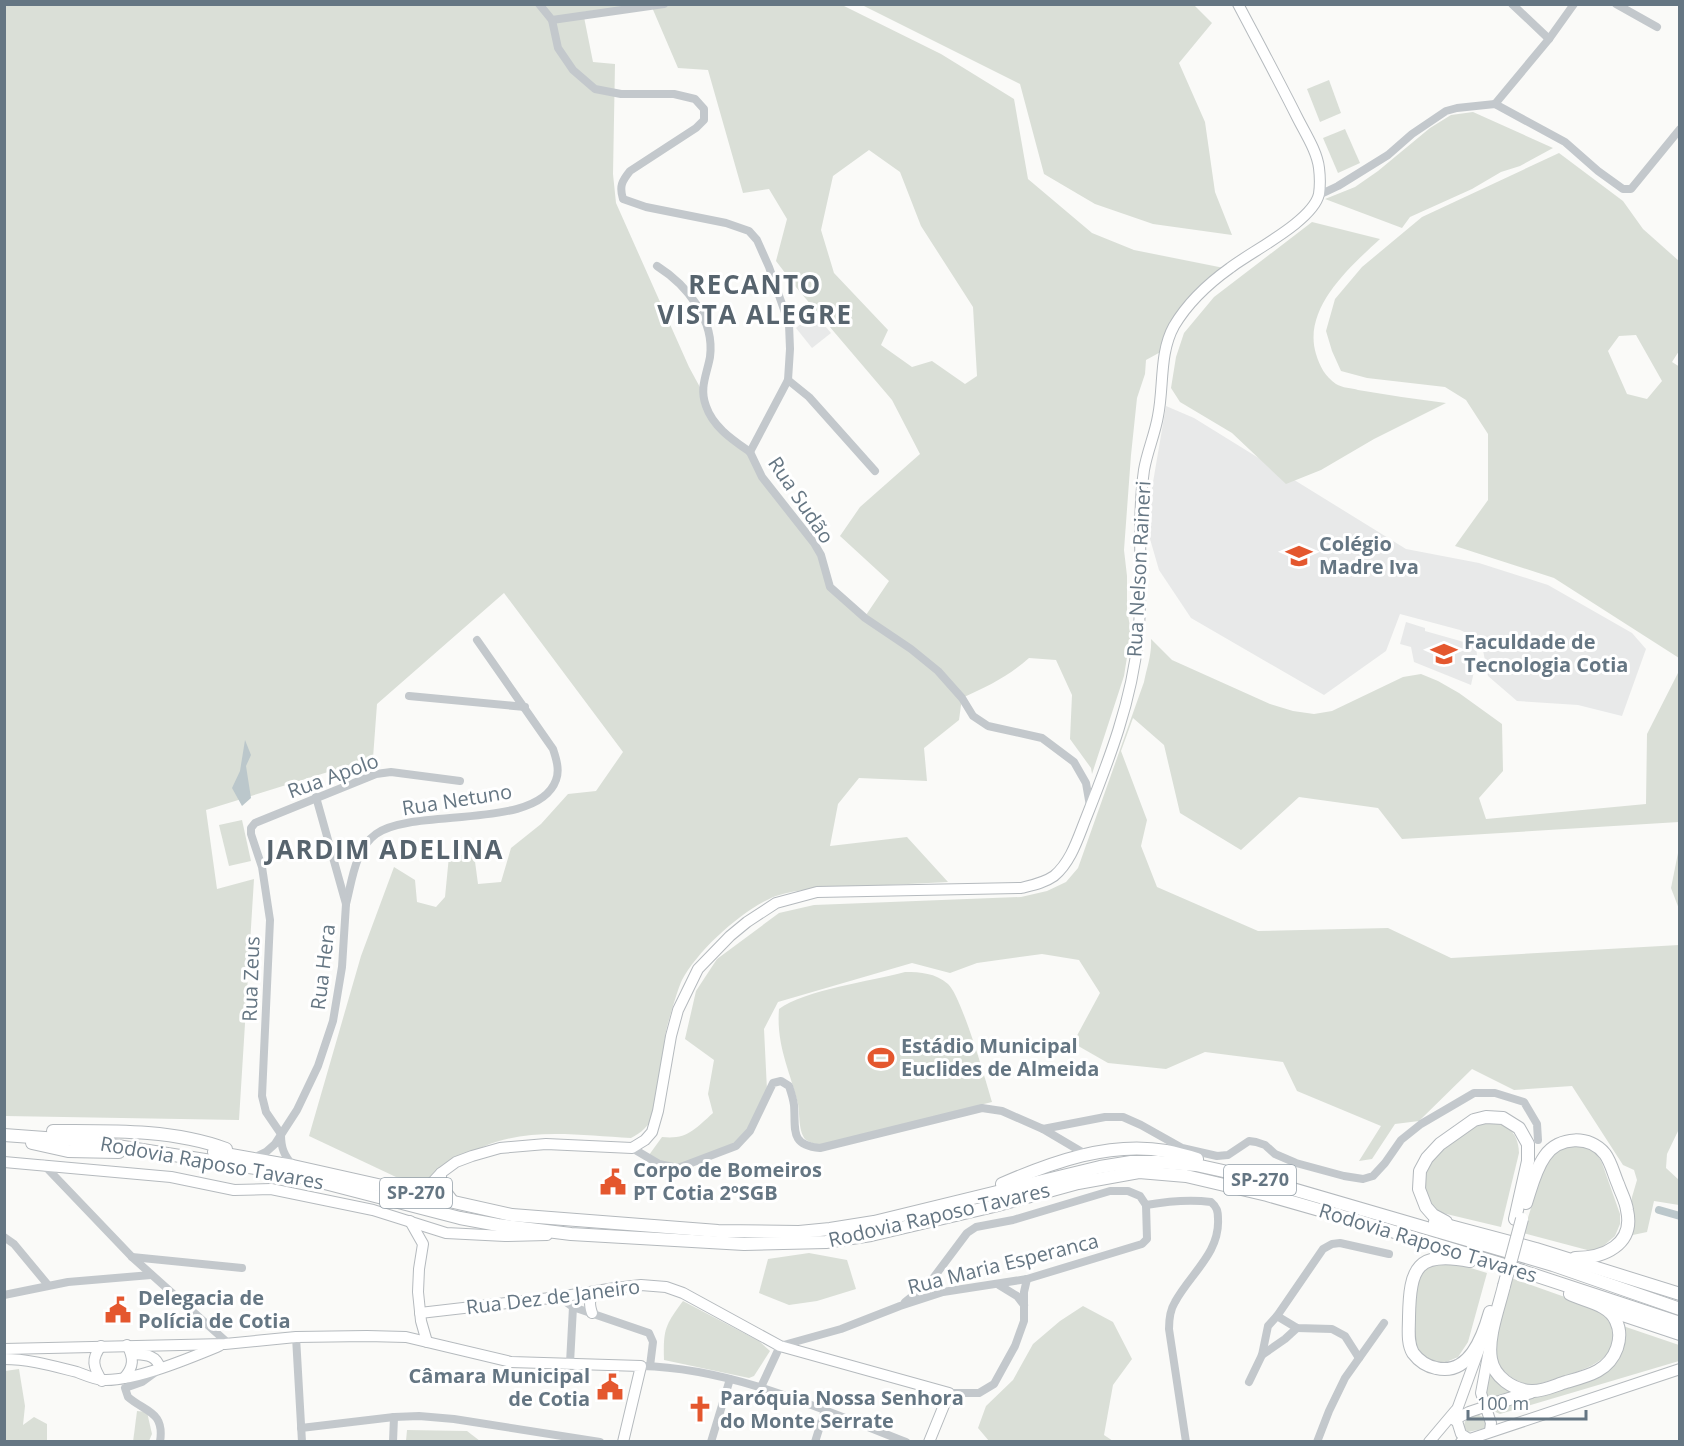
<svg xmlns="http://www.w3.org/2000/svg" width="1684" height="1446" viewBox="0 0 1684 1446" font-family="'Open Sans',sans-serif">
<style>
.built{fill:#e8e9e9}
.green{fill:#dadfd7;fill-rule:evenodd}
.water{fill:#bbc7cb}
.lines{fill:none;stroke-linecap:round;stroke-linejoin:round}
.canal{stroke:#bbc7cb;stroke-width:8}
.major-casing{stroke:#b5babe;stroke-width:12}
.highway-casing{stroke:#b4b9bd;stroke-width:14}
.minor{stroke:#c3c8cc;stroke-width:8}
.major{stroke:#fff;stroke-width:10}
.highway{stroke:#fff;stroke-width:12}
.highway-bridge-casing{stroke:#b4b9bd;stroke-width:14;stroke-linecap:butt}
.highway-bridge{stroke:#fff;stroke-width:12}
.labels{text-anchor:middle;stroke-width:6;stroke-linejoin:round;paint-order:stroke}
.shield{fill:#fff;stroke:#939fa8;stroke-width:1.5}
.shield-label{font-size:18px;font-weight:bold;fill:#657683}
.street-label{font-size:20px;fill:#657683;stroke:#fff}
.poi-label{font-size:20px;font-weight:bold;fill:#657683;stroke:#fff;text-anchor:start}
.district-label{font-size:26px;font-weight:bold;letter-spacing:1.5px;fill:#57646e;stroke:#fff}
</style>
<rect width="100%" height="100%" fill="#fafaf8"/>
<g class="built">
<path d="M814,313L831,333L812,348L796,328Z"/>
<path d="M1166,406L1194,418L1406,549L1479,563L1548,585L1632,633L1646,649L1622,716L1578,705L1517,701L1488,676L1481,640L1476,637L1477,658L1471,685L1414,662L1411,647L1400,644L1406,622L1425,628V631L1471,644L1475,637L1460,630L1400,614L1386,651L1324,695L1191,618L1159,570L1150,539L1152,488Z"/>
</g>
<g class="green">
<path d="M5,5H639L583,12L593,62L615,64L613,174L616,203L689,367L702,391L706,408L724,434L750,452L762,477L814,543L830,587L866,615L889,581L840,536L860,507L920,454L892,400L795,286L776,261L787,219L769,189L743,193L708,70L678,68L651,5H842L941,54L1014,99L1028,179L1092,233L1134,250L1229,269L1192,302L1166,349L1146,360L1145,374L1137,398L1131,455L1124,550L1127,576V610L1131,632L1124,676L1092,774L1091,768L1070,739L1072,695L1056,660L1029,658C1009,676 987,687 962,698L959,720L924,748L927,781L859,778L838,804L830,846L907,837L948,882C915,884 882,885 848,887C825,889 799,888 776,896C744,908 698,950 682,980C678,988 671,1013 668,1023C657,1059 674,1118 631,1138C583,1136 530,1127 485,1146C463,1155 445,1169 426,1182L396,1177L309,1136L361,956L394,867L415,880L417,902L436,907L445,897L449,856L474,854L478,884L501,882L511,848L541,824L568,794L596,791L623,752L504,593L377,704L373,758L206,810L217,889L254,879L239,1120L5,1116ZM869,150L900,172L921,226L973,307L977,376L965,384L932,361L912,367L881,345L888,330L834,273L821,230L833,176Z"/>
<path d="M862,5H1194L1212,23L1179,63L1205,122L1215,192L1232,235L1153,224L1095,204L1044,174L1020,84Z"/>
<path d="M1329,80L1341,113L1320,122L1307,89Z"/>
<path d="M1473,112L1553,148L1520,166L1501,172L1472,189L1410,217L1402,228L1325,199L1355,187L1378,171L1430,128L1451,115Z"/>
<path d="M1345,129L1360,163L1338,173L1323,138Z"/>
<path d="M1559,153L1623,201L1643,229L1679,261V351L1672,362L1680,367L1679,658L1554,578L1455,546L1488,500V434L1466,400L1445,387L1367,378L1341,371L1332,351L1326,331L1335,299L1362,267L1422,217ZM1636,335L1662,381L1647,399L1627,394L1608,351L1619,336Z"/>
<path d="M1312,222L1380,239C1351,266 1302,308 1316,354C1320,367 1325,376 1336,384C1342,388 1352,388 1358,390C1387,395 1416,399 1446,403L1374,439L1321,470L1286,484L1232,433L1180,402L1171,388L1176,357L1184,333L1214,297Z"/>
<path d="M1151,639L1172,660L1270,704L1293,711L1314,714L1332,711L1403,677L1421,674L1438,681L1459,693L1502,724L1503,771L1479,798L1486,819L1646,804L1647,734L1679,671V822L1402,839L1378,808L1299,797L1241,850L1180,813L1164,745L1133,718L1121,751L1147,820L1141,846L1157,887L1258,931L1388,928L1451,958L1679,945V1129L1667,1154L1666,1168L1679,1180V1205L1654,1201L1647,1232L1628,1236L1632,1197L1637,1180L1634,1170L1623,1165L1572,1086L1514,1090L1472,1069L1419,1121L1395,1124L1372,1159L1359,1161L1381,1126L1297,1091L1283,1062L1205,1052L1166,1069L1108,1063L1073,1043L1100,993L1079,960L1042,954L977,963L950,973L912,963L778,1002L764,1029L767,1090L749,1130L735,1145L677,1166L658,1163L649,1155L662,1137C687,1140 695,1129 713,1113L708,1094L714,1060L685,1039L696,991L717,959L779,913L814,905L1021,897L1047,891L1066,882L1078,868L1144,682C1147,667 1152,654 1151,639Z"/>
<path d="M242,820L251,861L229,866L219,825Z"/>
<path d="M1679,848V909L1671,888Z"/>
<path d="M905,972C921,972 935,973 948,984C961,995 986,1081 992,1102L819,1145C816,1144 809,1142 806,1140C798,1132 800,1114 798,1104C790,1071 776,1045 779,1009C805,990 871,981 905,972Z"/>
<path d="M1484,1121C1505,1122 1518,1130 1519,1153L1501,1227L1438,1212L1428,1201L1422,1177L1427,1163L1471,1126Z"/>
<path d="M1577,1143L1595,1150L1602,1163L1620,1214V1224L1615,1236L1602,1247L1591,1251L1523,1233L1548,1155Z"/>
<path d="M809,1253L847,1260L856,1289L817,1301L789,1305L759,1293L768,1259Z"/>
<path d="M1443,1263L1461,1265L1487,1273L1468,1342L1458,1357L1444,1363C1437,1362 1431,1361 1425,1358C1405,1345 1414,1301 1415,1280L1429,1265Z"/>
<path d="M1511,1278L1607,1312C1630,1355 1592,1368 1558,1378C1550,1380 1539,1385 1531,1385C1519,1384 1499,1371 1496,1359C1490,1337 1505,1300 1511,1278Z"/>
<path d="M683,1301L759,1341L770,1351L754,1376L749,1378L664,1360C663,1330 665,1325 683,1301Z"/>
<path d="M1083,1306L1113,1322L1132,1359L1113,1385L1104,1435L1113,1441H989L978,1428L986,1406L1013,1380L1033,1344L1060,1321Z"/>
<path d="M1623,1326L1679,1345V1361L1500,1414L1491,1410L1597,1378L1611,1367Z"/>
<path d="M1489,1359L1519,1392L1488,1402L1484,1385Z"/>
<path d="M19,1369L25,1406L23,1425L34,1417L47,1424V1441H5V1371Z"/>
<path d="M137,1411L147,1412L152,1434L149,1441L133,1442Z"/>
<path d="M1477,1414L1485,1418L1487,1428L1468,1432L1464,1428C1464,1418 1468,1418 1477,1414Z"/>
<path d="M407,1430L467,1431L480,1441H406Z"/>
</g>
<path class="water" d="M245,740L251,755L246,766L251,798L242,806L232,788L240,771Z"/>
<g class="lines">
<path class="canal" d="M1659,1210L1680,1216"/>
<g class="major-casing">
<g id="major">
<path d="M4,1162L171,1177L234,1190L271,1189L373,1210L446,1233L505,1236L547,1235"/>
<path d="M441,1173V1185L454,1202"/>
<path d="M414,1193L427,1188L441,1173L456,1162L472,1156L500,1148L546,1144L632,1148L645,1140L652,1132L658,1111L671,1036L678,1010L698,969L730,936L747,922L776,903L817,892L1021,888C1033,885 1044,883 1054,876C1071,862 1078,838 1086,818C1109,760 1132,701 1138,638C1144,582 1136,526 1144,470C1147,452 1155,434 1158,416C1164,387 1159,353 1174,326C1187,304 1209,283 1230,268C1252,251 1313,221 1319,194C1320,187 1320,176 1319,168C1317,151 1305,133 1297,117C1278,79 1258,42 1238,4"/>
<path d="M410,1221L423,1244L419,1269L418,1292L421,1321L427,1342"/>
<path d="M420,1313L559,1297L615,1288L641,1285L666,1287L683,1293L780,1346L949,1393L929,1442"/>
<path d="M592,1313C589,1304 589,1299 595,1292"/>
<path d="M101,1346C91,1359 93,1367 102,1381"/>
<path d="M4,1349L225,1344L296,1337L367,1336L406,1337L511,1362L641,1366L623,1442"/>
<path d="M1489,1350L1481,1393L1491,1423L1490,1431"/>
<path d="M132,1354C145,1355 156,1354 160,1368"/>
<path d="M4,1359C29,1359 53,1366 77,1372C85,1375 96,1380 104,1380C135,1381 190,1358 219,1346"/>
<path d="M124,1378C134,1367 134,1358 127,1345"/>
<path d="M1454,1420L1469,1412L1484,1407"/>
<path d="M1469,1439L1461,1434L1456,1418L1458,1407L1481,1344"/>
<path d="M1429,1442L1456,1410"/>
<path d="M1461,1442L1680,1369"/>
</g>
</g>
<g class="highway-casing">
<g id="highway">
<path d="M53,1131C110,1131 172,1129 226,1149"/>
<path d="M4,1135L86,1141L286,1173L460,1218L498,1225L571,1234L744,1244L826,1242L871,1235L994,1206L1078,1183L1139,1172L1186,1176L1267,1195L1358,1221L1501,1264L1680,1323"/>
<path d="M32,1143L68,1151L119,1152"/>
<path d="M214,1152L293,1166L512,1215L718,1231L799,1232L830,1229L874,1222L1100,1167L1131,1162H1158L1196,1165L1255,1178L1553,1265L1680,1309"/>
<path d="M1002,1184C1052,1162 1111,1141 1166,1151C1176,1153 1187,1156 1197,1159"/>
<path d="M1526,1203C1531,1188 1535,1170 1545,1156C1559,1136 1590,1135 1605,1154C1611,1162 1614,1175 1618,1184C1621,1193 1626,1201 1627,1210C1635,1245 1603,1258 1575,1258"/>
<path d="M1435,1222L1536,1249L1680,1294"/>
<path d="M1446,1222L1433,1215L1426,1207L1419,1189L1420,1171L1427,1158L1440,1144L1474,1120L1486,1117L1503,1118L1519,1128L1528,1144V1161L1515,1219"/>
<path d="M1470,1261C1417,1251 1410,1267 1409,1317C1409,1329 1407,1343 1413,1353C1419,1361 1426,1366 1436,1368C1469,1376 1483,1337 1490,1312"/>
<path d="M1504,1286C1499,1307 1487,1338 1491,1359C1494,1377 1513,1390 1531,1391C1542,1392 1556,1385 1566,1382C1588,1376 1609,1371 1617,1348C1620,1339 1620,1329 1616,1321C1609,1304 1584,1301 1570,1294"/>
<path d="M1608,1310L1680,1334"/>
<path d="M1484,1407L1531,1392"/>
</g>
</g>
<g class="minor">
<path d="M539,4L552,20L664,4"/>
<path d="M1512,4L1549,39"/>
<path d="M1616,4L1657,27"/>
<path d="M552,20L558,48L573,70L595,89L621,94H674L695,99L704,109V120L696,128L630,171C622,181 619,186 623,199L646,207L726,223L749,231L757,240L769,267L789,324L790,349L788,380L750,452"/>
<path d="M1495,104L1549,39L1574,4"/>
<path d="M1319,195L1338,186L1388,155L1412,134L1446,111L1457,108L1495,104L1565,142L1598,171L1623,189H1631L1680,129"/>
<path d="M657,266C687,285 715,320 710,357C707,374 699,388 706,406C713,427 733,440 750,452"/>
<path d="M788,380L809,397L875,471"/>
<path d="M750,452L762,477L814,543L821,555L830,587L865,618L911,649L938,671L962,698L973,716L988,726L1042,738L1074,762L1086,783L1090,806"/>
<path d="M409,696L525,707"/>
<path d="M346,904C352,881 355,849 376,834C413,807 538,831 556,780C560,770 556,758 553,749L477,640"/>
<path d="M1043,1129L1087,1155"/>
<path d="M281,1134L266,1112L262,1096L270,920L262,867L251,834V828L255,823L376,774L391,772L460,781"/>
<path d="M281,1135C281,1148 284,1155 293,1166"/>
<path d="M632,1148L659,1164L678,1168L736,1146L750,1131L773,1083L781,1081L789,1086C791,1092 793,1098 794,1105C796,1129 789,1145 820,1148L982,1108L1002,1111L1043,1129L1105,1117H1123L1141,1125L1182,1148L1217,1156L1228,1155L1249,1141L1256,1142L1265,1145L1275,1154L1296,1163L1344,1176L1363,1179L1373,1176L1385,1163L1401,1140L1421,1124L1474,1093H1495L1524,1102L1537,1124L1538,1140"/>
<path d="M253,1158L266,1152L275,1144L297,1110L318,1066L333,1021L342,967L346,904L316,797"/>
<path d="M43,1164L132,1257L229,1344"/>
<path d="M1146,1205C1169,1201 1189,1199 1211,1202C1217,1207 1218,1211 1218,1219C1220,1253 1190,1274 1175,1302C1170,1310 1169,1320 1169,1329L1186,1442"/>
<path d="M4,1237L14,1244L48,1285"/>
<path d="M132,1257L242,1268"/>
<path d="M999,1285L1017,1296L1024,1305"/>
<path d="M4,1295L68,1282L151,1275"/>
<path d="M559,1297L573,1307L649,1333L653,1342L650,1366"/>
<path d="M905,1302L931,1281L967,1233L976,1227L1013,1220L1110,1191H1128L1140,1196L1146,1205"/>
<path d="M1277,1316L1323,1249L1332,1244L1340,1243L1389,1254"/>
<path d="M296,1337L302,1442"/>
<path d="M1262,1355L1285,1339L1297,1328"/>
<path d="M570,1363L573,1307"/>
<path d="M641,1366C733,1368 821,1409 906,1442"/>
<path d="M157,1371L142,1382L125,1388L128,1397C145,1412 165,1411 160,1442"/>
<path d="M1249,1382L1262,1355L1268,1326L1277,1316L1297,1328L1332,1329L1345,1336L1359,1358"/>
<path d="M761,1387L780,1346L841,1329L900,1306L943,1292L1027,1279L1142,1244L1147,1239L1146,1205"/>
<path d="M949,1393H979L994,1384L1015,1346L1024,1321V1292L1027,1279"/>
<path d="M301,1428L394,1417L419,1416L454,1419L600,1442"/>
<path d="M393,1442L394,1417"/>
<path d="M711,1442L730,1379"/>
<path d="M815,1442L825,1410"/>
<path d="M1317,1442L1329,1411L1345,1378L1384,1323"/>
</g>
<use href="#major" class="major"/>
<use href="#highway" class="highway"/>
<g class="highway-bridge-casing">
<path id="highway-bridge" d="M1504,1286L1522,1219"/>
</g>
<use href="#highway-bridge" class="highway-bridge"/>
</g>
<defs>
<g id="school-bare" transform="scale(2.07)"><path d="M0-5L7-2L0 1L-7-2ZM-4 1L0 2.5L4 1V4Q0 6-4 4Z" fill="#e4572e" stroke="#fff" stroke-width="2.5" paint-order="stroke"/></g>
<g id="university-bare" transform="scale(2.07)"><path d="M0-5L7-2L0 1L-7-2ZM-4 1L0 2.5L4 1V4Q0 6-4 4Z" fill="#e4572e" stroke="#fff" stroke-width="2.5" paint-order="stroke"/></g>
<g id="stadium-bare" transform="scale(2.07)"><path d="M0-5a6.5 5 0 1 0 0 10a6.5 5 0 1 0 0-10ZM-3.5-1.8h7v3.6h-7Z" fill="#e4572e" stroke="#fff" stroke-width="2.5" paint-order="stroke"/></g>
<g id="civic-bare" transform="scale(2.07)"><path d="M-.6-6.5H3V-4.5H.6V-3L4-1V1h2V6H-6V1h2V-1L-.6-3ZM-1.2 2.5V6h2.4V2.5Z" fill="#e4572e" stroke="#fff" stroke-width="2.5" paint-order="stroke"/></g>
<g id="church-bare" transform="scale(2.07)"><path d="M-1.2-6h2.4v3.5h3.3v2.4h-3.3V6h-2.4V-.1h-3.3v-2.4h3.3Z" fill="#e4572e" stroke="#fff" stroke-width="2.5" paint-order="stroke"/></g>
</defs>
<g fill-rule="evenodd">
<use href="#school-bare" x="1299" y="556"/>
<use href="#university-bare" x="1444" y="654"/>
<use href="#stadium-bare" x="881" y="1058"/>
<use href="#civic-bare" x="613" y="1182"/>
<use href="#civic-bare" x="118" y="1310"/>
<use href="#civic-bare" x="610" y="1387"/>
<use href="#church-bare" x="700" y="1409"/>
</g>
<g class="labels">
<g class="shield">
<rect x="1224" y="1165" width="72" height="30" rx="4.5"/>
<rect x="380" y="1178" width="72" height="30" rx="4.5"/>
</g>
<g class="shield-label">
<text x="1260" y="1186">SP-270</text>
<text x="416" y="1199">SP-270</text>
</g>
<g class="street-label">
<text transform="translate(801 500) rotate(56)" y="7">Rua Sudão</text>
<text transform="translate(1139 569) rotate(-87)" y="7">Rua Nelson Raineri</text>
<text transform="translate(333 776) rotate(-20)" y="7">Rua Apolo</text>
<text transform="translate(457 800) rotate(-9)" y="7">Rua Netuno</text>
<text transform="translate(323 967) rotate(-83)" y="7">Rua Hera</text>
<text transform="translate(251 979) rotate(-88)" y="7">Rua Zeus</text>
<text transform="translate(212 1163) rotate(10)" y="7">Rodovia Raposo Tavares</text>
<text transform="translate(939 1215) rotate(-13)" y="7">Rodovia Raposo Tavares</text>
<text transform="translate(1428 1243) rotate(17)" y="7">Rodovia Raposo Tavares</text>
<text transform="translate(1003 1264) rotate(-14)" y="7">Rua Maria Esperanca</text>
<text transform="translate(553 1297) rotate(-7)" y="7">Rua Dez de Janeiro</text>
</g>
<g class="poi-label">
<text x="1319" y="551">Colégio<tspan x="1319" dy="23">Madre Iva</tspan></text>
<text x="1464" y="649">Faculdade de<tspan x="1464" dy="23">Tecnologia Cotia</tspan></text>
<text x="901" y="1053">Estádio Municipal<tspan x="901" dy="23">Euclides de Almeida</tspan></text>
<text x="633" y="1177">Corpo de Bomeiros<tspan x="633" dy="23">PT Cotia 2ºSGB</tspan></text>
<text x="138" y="1305">Delegacia de<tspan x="138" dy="23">Polícia de Cotia</tspan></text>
<text x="590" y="1383" text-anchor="end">Câmara Municipal<tspan x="590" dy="23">de Cotia</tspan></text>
<text x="720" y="1405">Paróquia Nossa Senhora<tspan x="720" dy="23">do Monte Serrate</tspan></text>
</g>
<g class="district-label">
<text x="755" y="294">RECANTO<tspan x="755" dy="30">VISTA ALEGRE</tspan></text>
<text x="385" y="859">JARDIM ADELINA</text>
</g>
</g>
<rect width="1684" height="1446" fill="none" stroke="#657683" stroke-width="12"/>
<path d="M1468 1410v9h118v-9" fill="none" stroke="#657683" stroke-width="3"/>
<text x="1477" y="1410" font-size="18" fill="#657683" stroke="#ffffff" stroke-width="4.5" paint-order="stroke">100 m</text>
</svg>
